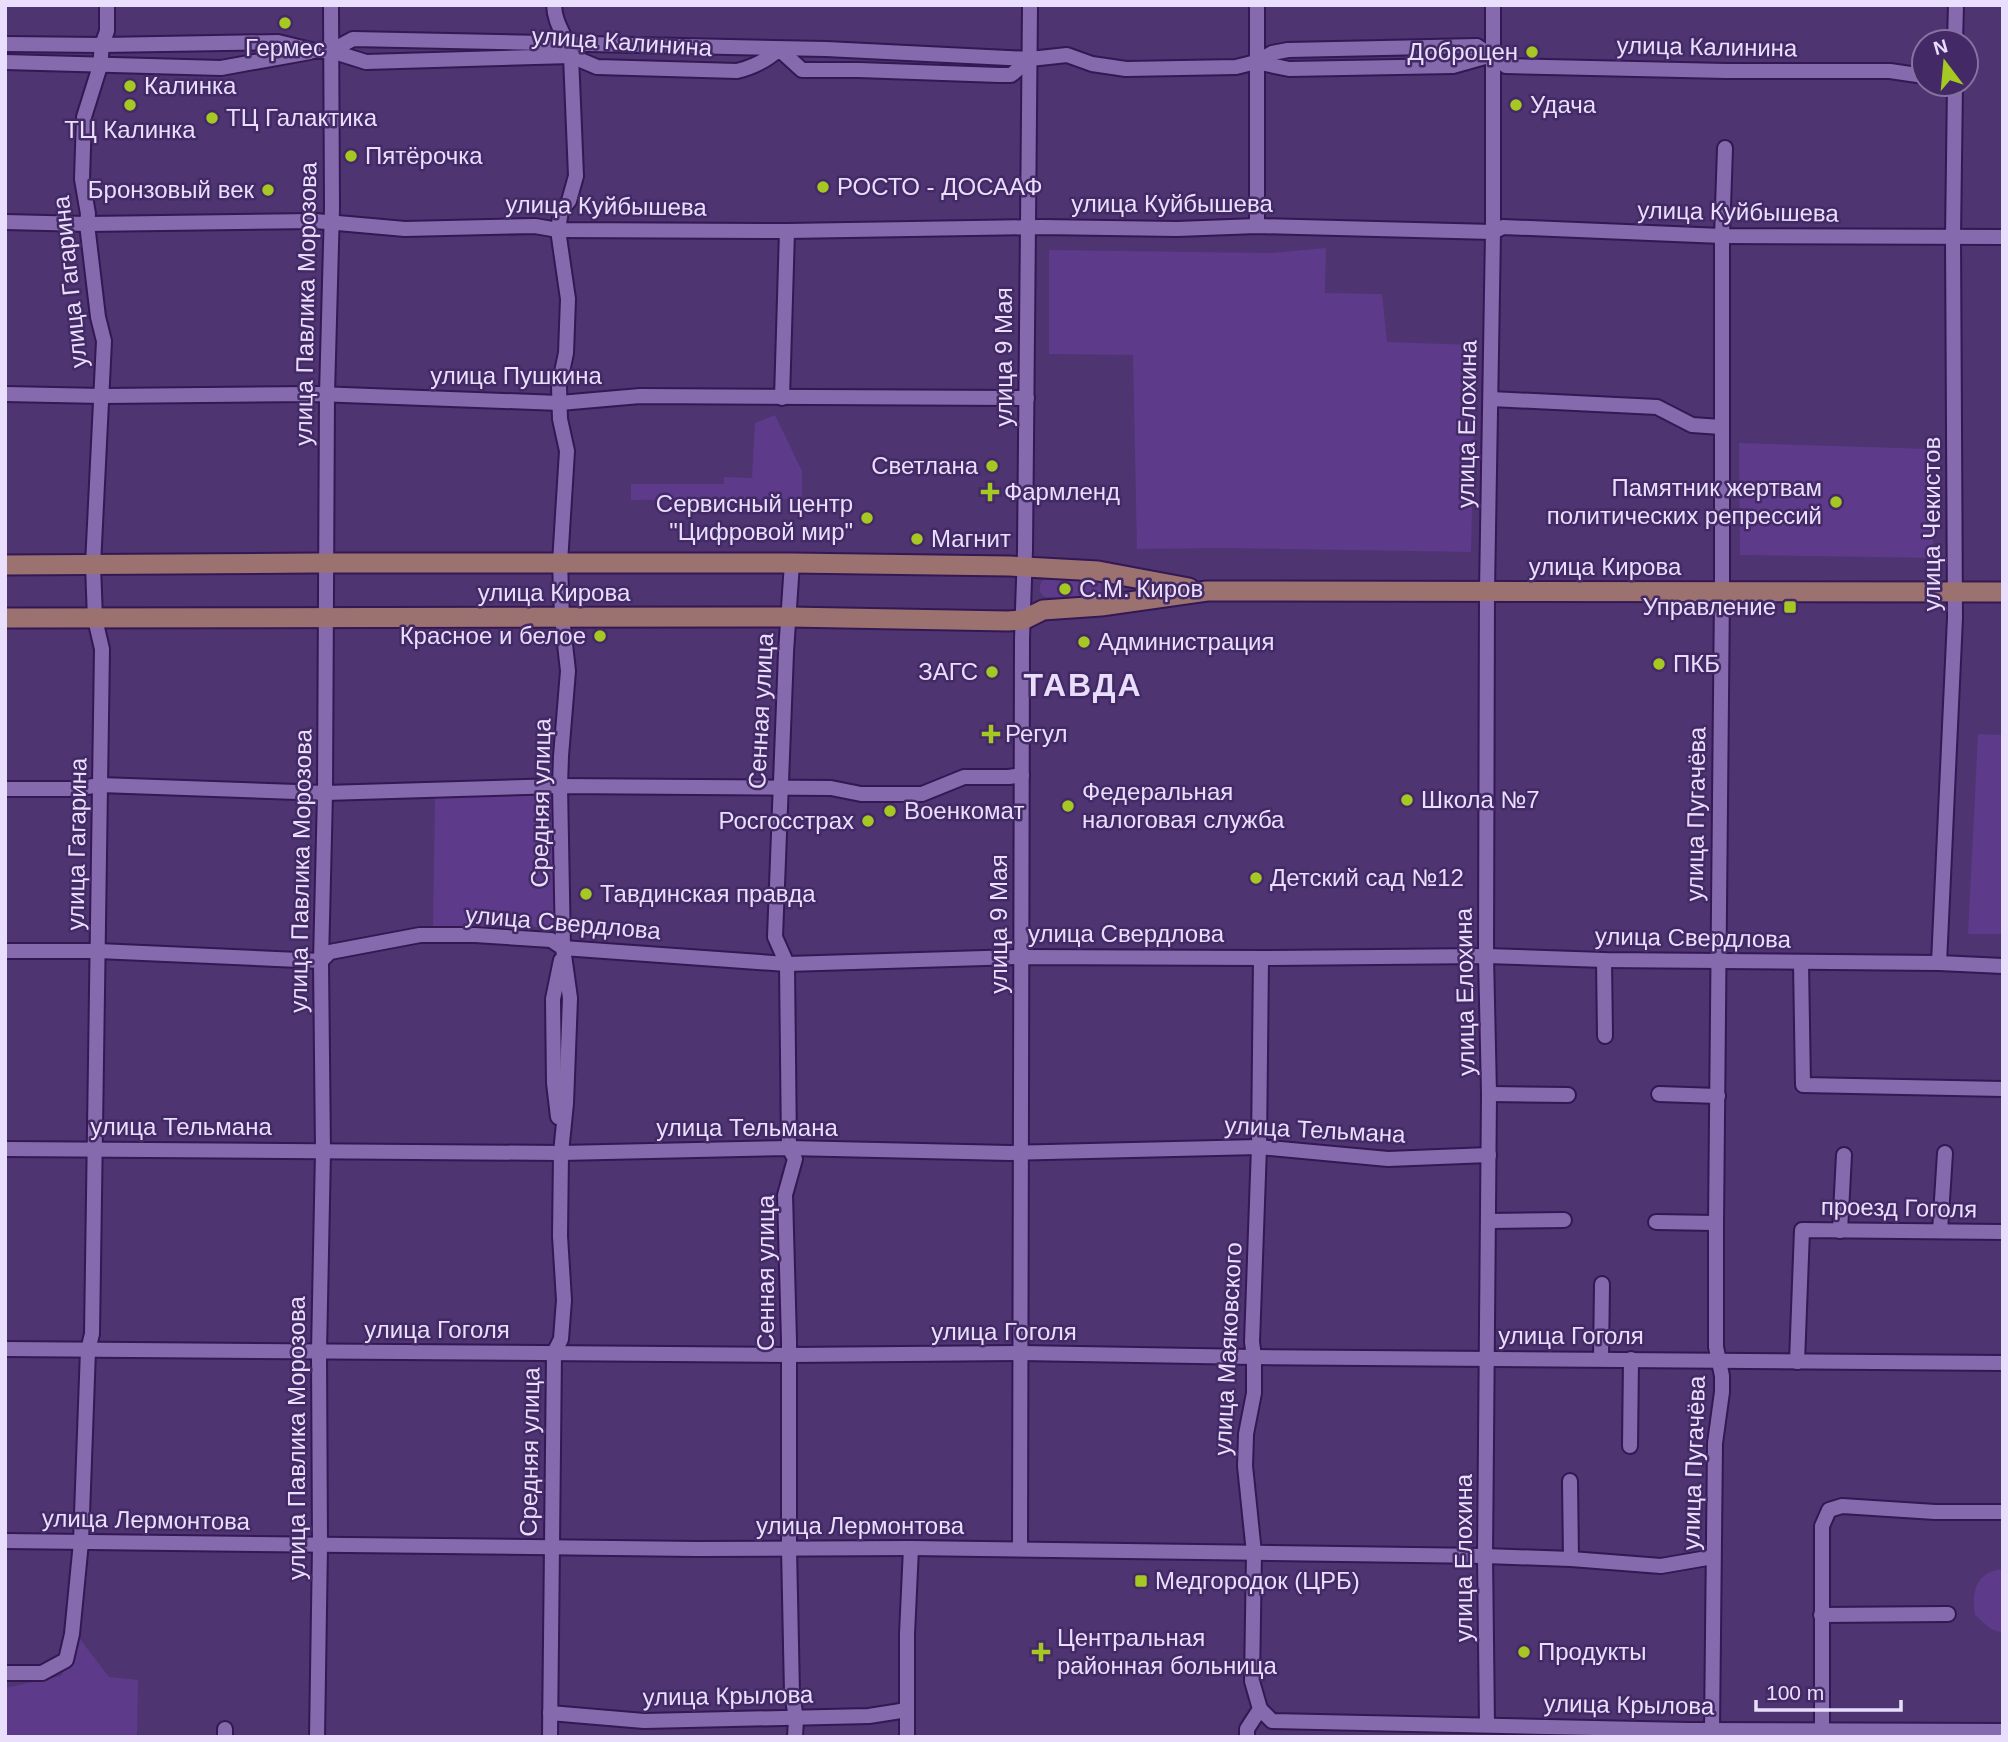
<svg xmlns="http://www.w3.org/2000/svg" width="2008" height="1742" viewBox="0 0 2008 1742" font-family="Arial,sans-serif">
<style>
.green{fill:#5d3a8a}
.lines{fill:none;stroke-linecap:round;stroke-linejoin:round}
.minor-casing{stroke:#341853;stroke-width:18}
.major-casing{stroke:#341853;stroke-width:23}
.minor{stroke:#856bad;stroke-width:14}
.major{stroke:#9c7270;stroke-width:19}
.poi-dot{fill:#a5c822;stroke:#432965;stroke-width:2.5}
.labels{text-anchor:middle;stroke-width:5;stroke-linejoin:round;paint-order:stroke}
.street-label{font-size:24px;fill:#e9dffc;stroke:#432965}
.poi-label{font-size:24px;fill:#e9dffc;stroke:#432965;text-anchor:start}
.district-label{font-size:32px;font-weight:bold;letter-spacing:2px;fill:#e8ddfb;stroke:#432965}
</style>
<rect width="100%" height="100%" fill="#4e3471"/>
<g class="green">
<path d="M1326,248L1325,293L1382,294L1387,342L1476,345L1471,552L1225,548L1137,549L1133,355L1049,354V250L1269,253Z"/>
<path d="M775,415L802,471V499L631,500V484H724V477L752,478L755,423Z"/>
<path d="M1739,443L1932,449L1933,558L1740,555Z"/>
<path d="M1049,577L1099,580L1101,583V593L1094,598L1045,597C1039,593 1038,588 1042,581Z"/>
<path d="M1978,734L2003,735V934H1968Z"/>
<path d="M555,792L556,927H433L435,794Z"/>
<path d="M2003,1569V1633L1991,1629L1975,1615C1971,1591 1976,1572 2003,1569Z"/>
<path d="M80,1639L109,1677L138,1680L137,1737H5V1688L61,1676Z"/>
</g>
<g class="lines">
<g class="minor-casing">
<g id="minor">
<path d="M1257,5V226"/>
<path d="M1955,42L1956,5"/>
<path d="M5,44L102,45L278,42L315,51H331L353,39L826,49L1030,59"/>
<path d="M331,51L366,62L571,56L597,67L737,71C754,67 766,61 779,49L802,70H859L999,75H1011L1030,59L1067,55L1092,64L1126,69L1236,67L1256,62L1289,69L1453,66L1492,55"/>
<path d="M5,62L221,68L310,52"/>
<path d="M1256,62L1272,53L1288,50L1477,46L1506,66L1726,71H1890L1924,76"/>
<path d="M5,222L87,224L315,221L405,229L535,226L558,230L787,231L1041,227L1177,229L1257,226L1493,232L1503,227L1722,236L2003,237"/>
<path d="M5,394L103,396L317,394L560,403L640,396L1027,398"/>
<path d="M782,398L787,231"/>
<path d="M1491,399L1657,407L1692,425L1721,427"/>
<path d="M792,563L786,652L775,937L787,964L789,1148L795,1159L785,1195L789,1341V1548L792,1693L796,1719L795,1737"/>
<path d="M5,789H75L100,785L325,793L560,786L831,788L861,794H922L964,777H1009L1022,775"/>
<path d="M5,951H98L321,961L330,952L420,935H475L551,940L563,948L787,964L1022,957L1261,958L1486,956L1604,960L1939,963L2003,966"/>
<path d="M1604,960L1605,1036"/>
<path d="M1801,963L1803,1085L2003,1089"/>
<path d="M1939,963L1955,618L1953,237L1955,84"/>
<path d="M1489,1094L1568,1095"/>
<path d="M1659,1094L1718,1096"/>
<path d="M558,1117L554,1083L553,999L561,960"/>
<path d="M5,1149L561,1153L789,1148L1010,1153L1259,1147L1388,1159L1489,1155"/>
<path d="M1488,1221L1564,1220"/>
<path d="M1656,1222L1716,1223"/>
<path d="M1840,1231L1844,1155"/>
<path d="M1940,1231L1945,1153"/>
<path d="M5,1349L789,1355L1021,1353L1254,1357L2003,1363"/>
<path d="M1601,1359L1602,1284"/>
<path d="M1797,1362L1802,1230L2003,1232"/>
<path d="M1630,1446L1631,1359"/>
<path d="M1570,1481L1571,1559"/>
<path d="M5,1541L697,1549L911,1548L1485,1556L1571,1559L1661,1566L1713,1557"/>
<path d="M1020,1549L1022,639L1025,550L1030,5"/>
<path d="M1821,1615L1948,1614"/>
<path d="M5,1673H42L66,1660L72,1634L81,1542L88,1350L92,1334L102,649L95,619L93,565L104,341L98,317L87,224L88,214L82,179L84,117L100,66L102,45L107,31V5"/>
<path d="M1260,1709L1272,1721L1688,1730L2003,1731"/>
<path d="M550,1713L644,1721L869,1716L907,1710"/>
<path d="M1487,1725L1485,1556L1489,1094L1486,956L1487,590L1493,232V5"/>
<path d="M1712,1730L1715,1443L1722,1392V1376L1716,1347V1223L1722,592V236L1725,148"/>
<path d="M1822,1730V1526L1829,1510L1842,1506L1935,1512H2003"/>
<path d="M225,1737V1729"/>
<path d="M317,1737L320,1546L319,1352L323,1151L321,961L325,793L327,394L332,208L331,5"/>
<path d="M550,1737L554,1353L561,1339L564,1300L560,1236L561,1153L566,1103L570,998L563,948L560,786L561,756L568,671L562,617L560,563L567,451L560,419L559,386L566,353L568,299L558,230L561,211L569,201L576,176L571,56C567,35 555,27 554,5"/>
<path d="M907,1737V1634L911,1548"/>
<path d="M1247,1737V1729L1260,1709L1252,1681L1254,1553L1245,1466L1246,1434L1254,1393V1357L1252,1342L1259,1147L1261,958"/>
</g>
</g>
<g class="major-casing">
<g id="major">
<path d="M5,565L315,563H792L1009,566L1098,571L1189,588"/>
<path d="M5,618L789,617L1008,621L1023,620L1043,610L1101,606L1207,591L2003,592"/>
</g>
</g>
<use href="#minor" class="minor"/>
<use href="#major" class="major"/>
</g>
<g class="poi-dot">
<circle cx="285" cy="23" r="7"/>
<circle cx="1532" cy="52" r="7"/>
<circle cx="130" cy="86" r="7"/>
<circle cx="130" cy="105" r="7"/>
<circle cx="1516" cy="105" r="7"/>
<circle cx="212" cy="118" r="7"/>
<circle cx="351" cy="156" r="7"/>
<circle cx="823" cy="187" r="7"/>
<circle cx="268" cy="190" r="7"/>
<circle cx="992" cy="466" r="7"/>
<path d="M986.5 481.5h7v7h7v7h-7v7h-7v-7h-7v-7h7z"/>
<circle cx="1836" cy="502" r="7"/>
<circle cx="867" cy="518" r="7"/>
<circle cx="917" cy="539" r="7"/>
<circle cx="1065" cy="589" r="7"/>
<rect x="1783" y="600" width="14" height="14" rx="3.5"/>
<circle cx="600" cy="636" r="7"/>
<circle cx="1084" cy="642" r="7"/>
<circle cx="1659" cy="664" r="7"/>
<circle cx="992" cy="672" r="7"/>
<path d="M987.5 723.5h7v7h7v7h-7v7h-7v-7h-7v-7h7z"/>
<circle cx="1407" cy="800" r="7"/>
<circle cx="1068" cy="806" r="7"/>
<circle cx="890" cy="811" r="7"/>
<circle cx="868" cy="821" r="7"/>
<circle cx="1256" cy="878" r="7"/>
<circle cx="586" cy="894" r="7"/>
<rect x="1134" y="1574" width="14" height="14" rx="3.5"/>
<path d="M1037.5 1641.5h7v7h7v7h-7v7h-7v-7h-7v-7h7z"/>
<circle cx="1524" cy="1652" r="7"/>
</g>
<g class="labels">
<g class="street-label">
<text transform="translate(622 42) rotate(4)" y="8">улица Калинина</text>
<text transform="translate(1707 47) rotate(1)" y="8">улица Калинина</text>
<text x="1172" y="212">улица Куйбышева</text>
<text transform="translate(606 206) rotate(1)" y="8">улица Куйбышева</text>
<text transform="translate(1738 212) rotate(1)" y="8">улица Куйбышева</text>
<text transform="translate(70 282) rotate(-96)" y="8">улица Гагарина</text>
<text transform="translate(306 304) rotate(-89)" y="8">улица Павлика Морозова</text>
<text transform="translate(1004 357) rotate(-90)" y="8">улица 9 Мая</text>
<text x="516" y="384">улица Пушкина</text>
<text transform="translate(1467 424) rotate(-89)" y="8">улица Елохина</text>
<text transform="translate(1932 524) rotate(-90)" y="8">улица Чекистов</text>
<text x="1605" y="575">улица Кирова</text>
<text x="554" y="601">улица Кирова</text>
<text transform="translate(761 711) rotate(-87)" y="8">Сенная улица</text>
<text transform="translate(541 803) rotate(-89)" y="8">Средняя улица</text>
<text transform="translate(1696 814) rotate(-89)" y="8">улица Пугачёва</text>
<text transform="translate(77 844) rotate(-89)" y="8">улица Гагарина</text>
<text transform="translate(301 871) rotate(-89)" y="8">улица Павлика Морозова</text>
<text transform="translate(563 923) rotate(5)" y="8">улица Свердлова</text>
<text transform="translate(999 924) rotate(-90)" y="8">улица 9 Мая</text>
<text x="1126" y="942">улица Свердлова</text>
<text transform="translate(1693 938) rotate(1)" y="8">улица Свердлова</text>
<text transform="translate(1465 992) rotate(-91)" y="8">улица Елохина</text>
<text x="181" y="1135">улица Тельмана</text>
<text x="747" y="1136">улица Тельмана</text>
<text transform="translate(1315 1130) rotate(3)" y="8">улица Тельмана</text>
<text transform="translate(1899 1208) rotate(1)" y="8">проезд Гоголя</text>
<text transform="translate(766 1273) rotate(-90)" y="8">Сенная улица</text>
<text x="437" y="1338">улица Гоголя</text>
<text x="1004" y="1340">улица Гоголя</text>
<text x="1571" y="1344">улица Гоголя</text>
<text transform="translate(1228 1349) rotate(-87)" y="8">улица Маяковского</text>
<text transform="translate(297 1438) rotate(-90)" y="8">улица Павлика Морозова</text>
<text transform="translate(530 1452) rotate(-89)" y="8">Средняя улица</text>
<text transform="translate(1694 1463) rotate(-88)" y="8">улица Пугачёва</text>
<text transform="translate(146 1520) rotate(1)" y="8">улица Лермонтова</text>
<text x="860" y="1534">улица Лермонтова</text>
<text transform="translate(1464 1558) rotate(-90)" y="8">улица Елохина</text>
<text transform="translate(728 1696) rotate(-1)" y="8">улица Крылова</text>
<text transform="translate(1629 1705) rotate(1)" y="8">улица Крылова</text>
</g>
<g class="poi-label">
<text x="285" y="56" text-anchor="middle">Гермес</text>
<text x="1518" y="60" text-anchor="end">Доброцен</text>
<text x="144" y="94">Калинка</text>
<text x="1530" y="113">Удача</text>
<text x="226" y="126">ТЦ Галактика</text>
<text x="130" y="138" text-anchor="middle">ТЦ Калинка</text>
<text x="365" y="164">Пятёрочка</text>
<text x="837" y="195">РОСТО - ДОСААФ</text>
<text x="254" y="198" text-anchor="end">Бронзовый век</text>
<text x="978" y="474" text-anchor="end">Светлана</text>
<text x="1822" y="496" text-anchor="end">Памятник жертвам<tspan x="1822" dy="28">политических репрессий</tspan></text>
<text x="1004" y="500">Фармленд</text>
<text x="853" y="512" text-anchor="end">Сервисный центр<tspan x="853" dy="28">"Цифровой мир"</tspan></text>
<text x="931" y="547">Магнит</text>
<text x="1079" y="597">С.М. Киров</text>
<text x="1776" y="615" text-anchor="end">Управление</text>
<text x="586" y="644" text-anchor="end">Красное и белое</text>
<text x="1098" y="650">Администрация</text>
<text x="1673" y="672">ПКБ</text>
<text x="978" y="680" text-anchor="end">ЗАГС</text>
<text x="1005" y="742">Регул</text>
<text x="1082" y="800">Федеральная<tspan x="1082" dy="28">налоговая служба</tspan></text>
<text x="1421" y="808">Школа №7</text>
<text x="904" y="819">Военкомат</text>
<text x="854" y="829" text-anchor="end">Росгосстрах</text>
<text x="1270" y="886">Детский сад №12</text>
<text x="600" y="902">Тавдинская правда</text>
<text x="1155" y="1589">Медгородок (ЦРБ)</text>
<text x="1057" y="1646">Центральная<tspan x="1057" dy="28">районная больница</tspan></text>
<text x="1538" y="1660">Продукты</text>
</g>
<g class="district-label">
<text x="1083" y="696">ТАВДА</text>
</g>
</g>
<rect width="2008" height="1742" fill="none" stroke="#e9dffc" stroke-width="14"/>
<g transform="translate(1945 63) rotate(344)"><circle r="33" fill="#432965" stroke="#8572a1" stroke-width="2"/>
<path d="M0-5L12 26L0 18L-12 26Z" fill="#a5c822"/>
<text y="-10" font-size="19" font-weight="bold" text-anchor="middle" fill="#e9dffc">N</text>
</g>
<path d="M1756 1700v10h145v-10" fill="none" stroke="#e9dffc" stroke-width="3.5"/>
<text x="1766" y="1700" font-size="21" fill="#e9dffc" stroke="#432965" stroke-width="5" paint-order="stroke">100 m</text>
</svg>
